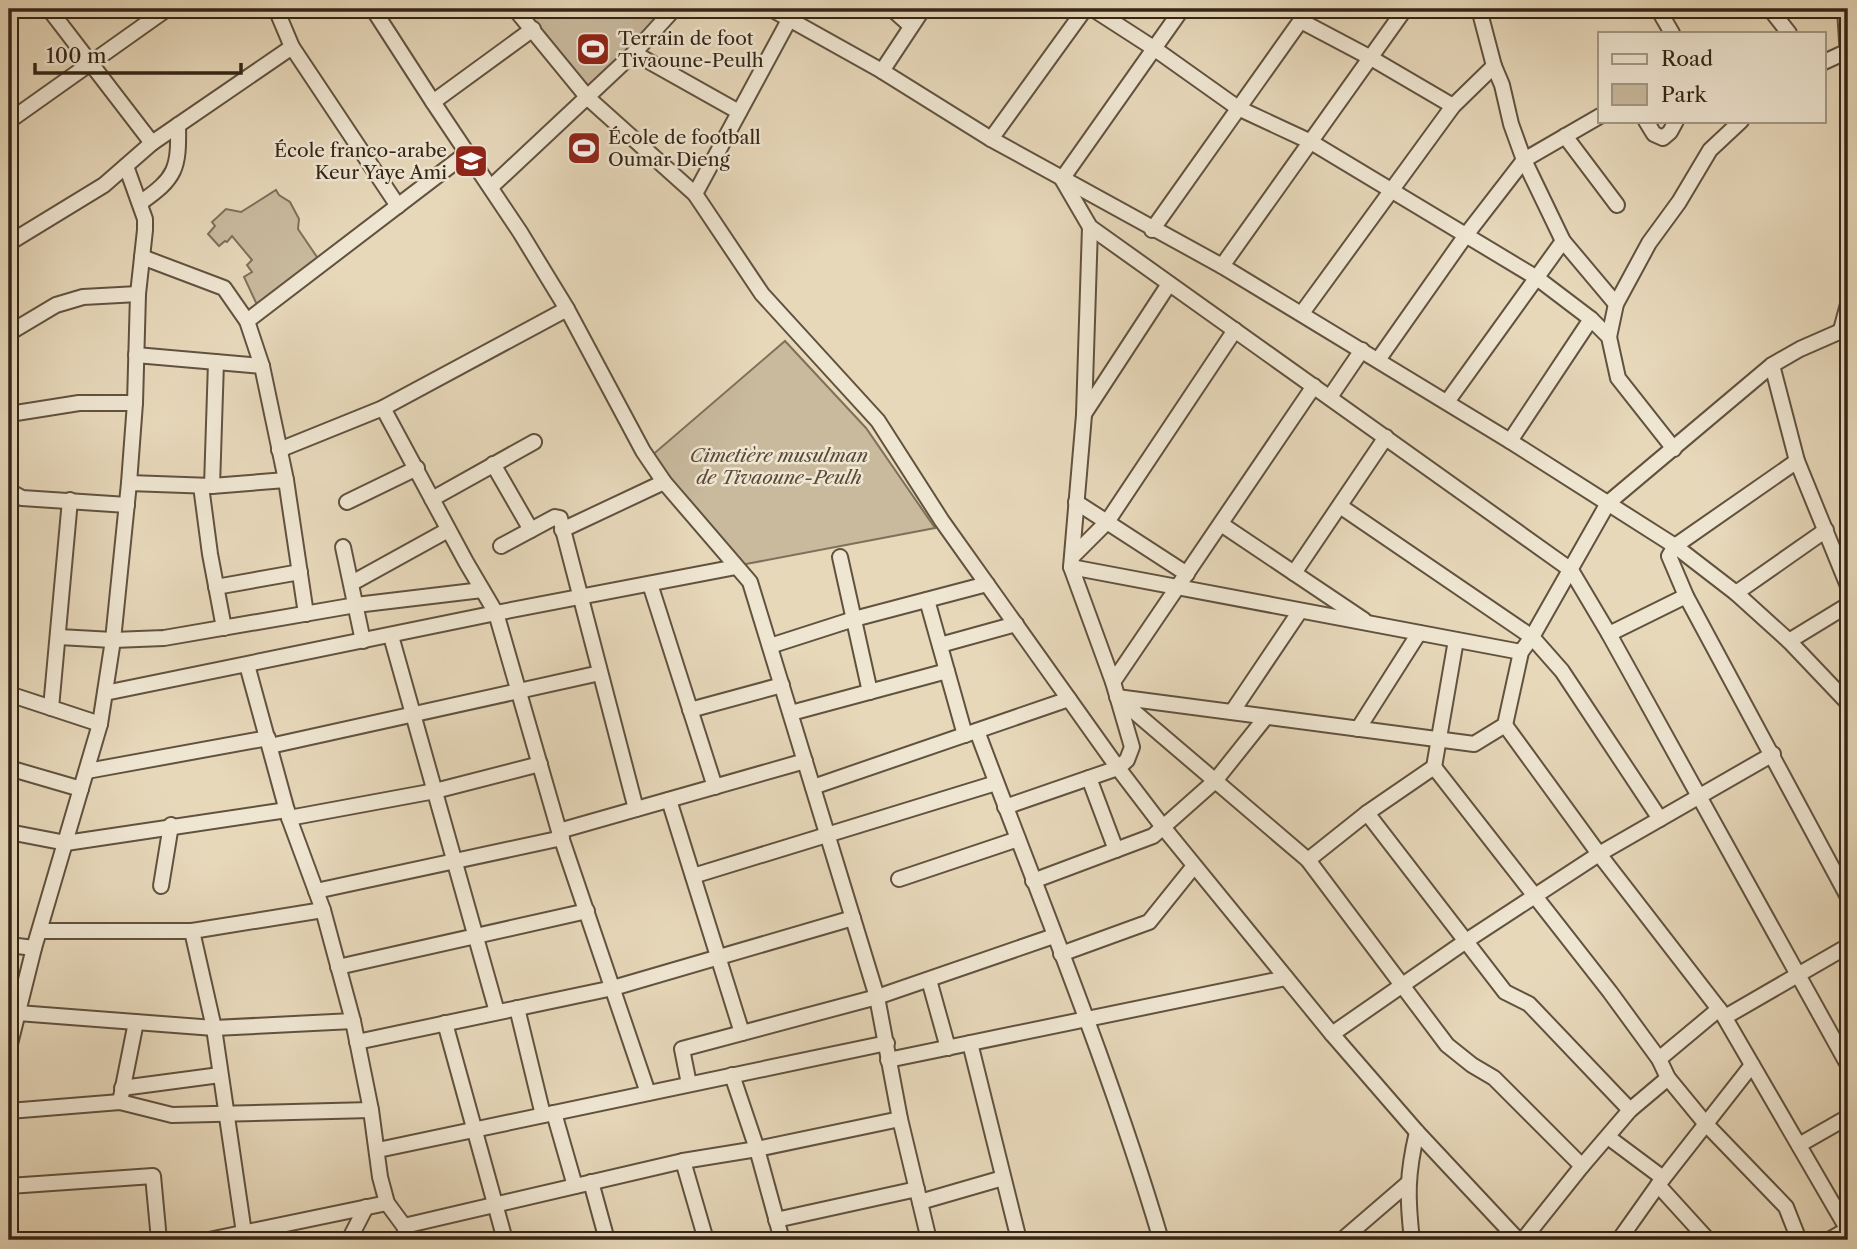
<svg xmlns="http://www.w3.org/2000/svg" width="1857" height="1249" viewBox="0 0 1857 1249" font-family="'Libre Caslon Text',serif">
<style>
.green{fill:#c9ba9e;stroke:#7e705a;stroke-width:2}
.lines{fill:none;stroke-linecap:round;stroke-linejoin:round}
.minor-casing{stroke:#61523f;stroke-width:18}
.minor{stroke:#efe6d2;stroke-width:14}
.labels{text-anchor:middle;stroke-width:5;stroke-linejoin:round;paint-order:stroke}
.poi-label{font-size:19px;fill:#342516;stroke:#efe6d2;text-anchor:start}
.park-label{font-size:19px;font-style:italic;fill:#594a38;stroke:#efe6d2}
</style>
<rect width="100%" height="100%" fill="#e7d8ba"/>
<filter id="stains"><feTurbulence type="fractalNoise" baseFrequency=".00286" numOctaves="4"/><feColorMatrix values="0 0 0 0 .2 0 0 0 0 .09 0 0 0 0 .02 0 0 0 .5 -.17"/></filter>
<radialGradient id="worn" r=".72"><stop offset=".6" stop-color="#630" stop-opacity="0"/><stop offset="1" stop-color="#630" stop-opacity=".3"/></radialGradient>
<g class="green">
<path d="M522,9H668L591,90Z"/>
<path d="M276,190L279,195L290,202L299,219L298,229L319,260L258,307L244,277L252,272L247,265L252,260L232,236L227,242L225,241L219,246L208,234L215,226L212,222L226,209L241,212Z"/>
<path d="M785,341L866,428L935,528L741,565L650,457Z"/>
</g>
<g class="lines">
<g class="minor-casing">
<g id="minor">
<path d="M49,9L152,143"/>
<path d="M276,9L292,47L398,206"/>
<path d="M373,9L433,102L520,232L567,309L643,451L664,482L750,582L877,997L900,1119L929,1240"/>
<path d="M515,9L588,98L695,194L762,294L878,421L942,521L1118,768L1163,827L1332,1034L1417,1132L1518,1240"/>
<path d="M771,9L882,71L991,139L1222,266L1510,441L1675,546L1736,593L1789,641L1848,703"/>
<path d="M892,9L911,26"/>
<path d="M1093,9L1155,49L1238,108L1311,142L1537,278L1591,319L1609,337L1618,378L1674,449"/>
<path d="M1182,9L1062,179L1090,227L1571,570L1609,634L1848,1065"/>
<path d="M1479,9L1494,66L1502,85L1511,124L1524,160L1563,241L1616,304"/>
<path d="M1658,9L1672,33"/>
<path d="M1770,9L1789,33"/>
<path d="M1845,9L1848,57"/>
<path d="M1301,21L1371,58L1453,106"/>
<path d="M634,53L739,112"/>
<path d="M1824,62L1848,51"/>
<path d="M882,71L923,9"/>
<path d="M433,102L533,29"/>
<path d="M9,121L167,9"/>
<path d="M1646,121L1654,134L1663,138L1670,132L1676,121"/>
<path d="M1565,136L1617,205"/>
<path d="M991,139L1085,9"/>
<path d="M491,187L634,53L674,9"/>
<path d="M695,194L789,20"/>
<path d="M140,203C176,178 179,169 178,125"/>
<path d="M1152,230L1309,9"/>
<path d="M9,243L104,185L152,143L292,47"/>
<path d="M142,257L224,288L247,321L262,366L286,480L306,614"/>
<path d="M1222,266L1405,9"/>
<path d="M1302,313L1453,106L1494,66"/>
<path d="M247,321L467,153"/>
<path d="M1841,330L1848,304"/>
<path d="M9,333L56,305L83,297L138,294"/>
<path d="M1609,337L1616,304L1649,243L1679,202L1710,150L1741,121"/>
<path d="M136,355L262,366"/>
<path d="M1378,360L1466,235L1524,160L1600,116"/>
<path d="M1772,365L1797,461L1848,586"/>
<path d="M1330,397L1362,350"/>
<path d="M1447,402L1563,241"/>
<path d="M9,408L16,413L79,403H135"/>
<path d="M383,408L466,562L496,613L559,831L648,1093"/>
<path d="M1084,414L1169,284"/>
<path d="M1510,441L1591,319"/>
<path d="M279,450L383,408L567,309"/>
<path d="M1797,461L1675,546L1669,556L1686,596L1848,897"/>
<path d="M493,464L531,530"/>
<path d="M129,483L212,486L286,480"/>
<path d="M201,486L210,554L224,628"/>
<path d="M212,486L216,362"/>
<path d="M9,491L22,498L127,505"/>
<path d="M432,499L534,442"/>
<path d="M347,502L417,468"/>
<path d="M1076,502L1187,574"/>
<path d="M1340,506L1532,637L1562,671L1660,819"/>
<path d="M1221,524L1364,620"/>
<path d="M562,530L664,482"/>
<path d="M501,546L555,517L560,518L636,809"/>
<path d="M343,547L363,641"/>
<path d="M840,557L870,692"/>
<path d="M1072,557L1107,522L1235,330"/>
<path d="M1071,567L1521,652"/>
<path d="M1294,573L1386,437"/>
<path d="M352,583L448,530"/>
<path d="M650,584L715,787"/>
<path d="M216,587L300,572"/>
<path d="M1736,593L1826,530"/>
<path d="M927,600L965,735"/>
<path d="M1609,634L1686,596"/>
<path d="M391,636L497,1012"/>
<path d="M59,637L113,640L164,638L356,605L482,590"/>
<path d="M1789,641L1848,605"/>
<path d="M940,645L1016,624"/>
<path d="M770,646L854,619L987,584"/>
<path d="M247,665L289,818L323,910L353,1021L371,1110L380,1177L387,1203L404,1226L408,1240"/>
<path d="M1113,682L1314,386"/>
<path d="M105,693L496,613L736,567"/>
<path d="M9,694L100,724"/>
<path d="M51,708L70,500"/>
<path d="M690,710L782,685"/>
<path d="M1232,712L1300,611"/>
<path d="M791,713L947,671"/>
<path d="M1505,725L1599,854L1722,1013L1848,1230"/>
<path d="M1358,729L1419,633"/>
<path d="M977,731C1040,899 1110,1068 1161,1240"/>
<path d="M270,746L600,673"/>
<path d="M1434,767L1610,992L1659,1059L1668,1078L1705,1123L1786,1207L1799,1240"/>
<path d="M9,768L81,789"/>
<path d="M87,771L268,738"/>
<path d="M1089,778L1116,850"/>
<path d="M813,787L1069,699"/>
<path d="M669,800L742,1033"/>
<path d="M1005,807L1118,768L1127,760L1132,747L1113,682L1071,567L1084,415L1090,227"/>
<path d="M1367,813L1505,992L1529,1004L1630,1110"/>
<path d="M289,818L435,791L540,764"/>
<path d="M559,831L805,761"/>
<path d="M9,832L66,843L287,810"/>
<path d="M1308,860L1367,813L1434,767L1456,640"/>
<path d="M693,876L996,783"/>
<path d="M899,879L1018,839"/>
<path d="M1033,881L1153,836L1215,781L1266,717"/>
<path d="M161,886L171,825"/>
<path d="M316,891L562,838"/>
<path d="M40,931H192L323,910"/>
<path d="M192,931L214,1028L244,1233"/>
<path d="M9,945L34,948"/>
<path d="M1061,954L1149,922L1194,866"/>
<path d="M338,967L587,911"/>
<path d="M929,980L948,1048"/>
<path d="M517,1008L543,1115"/>
<path d="M18,1013L214,1028L353,1021"/>
<path d="M1725,1017L1848,946"/>
<path d="M445,1023L505,1240"/>
<path d="M1332,1034L1466,941L1599,854L1773,754"/>
<path d="M357,1042L613,988L853,918"/>
<path d="M970,1043L1019,1240"/>
<path d="M9,1048L34,948L100,724L113,640L129,483L135,403L138,294L145,230V219L126,166"/>
<path d="M1659,1059L1719,1009"/>
<path d="M888,1060L1286,978"/>
<path d="M732,1075L757,1149L782,1240"/>
<path d="M689,1084L682,1049L877,997L1054,936"/>
<path d="M122,1088L220,1075"/>
<path d="M121,1097L136,1022"/>
<path d="M9,1111L120,1102L172,1115L371,1110"/>
<path d="M554,1113L575,1186"/>
<path d="M1608,1137L1663,1178"/>
<path d="M1799,1145L1848,1117"/>
<path d="M378,1150L887,1043"/>
<path d="M683,1161L706,1240"/>
<path d="M1582,1166L1494,1078L1472,1065L1447,1045L1308,860L1117,697L1474,744L1505,725L1521,652L1532,637L1608,503L1772,365L1800,349L1848,328"/>
<path d="M591,1182L607,1240"/>
<path d="M1658,1185L1708,1240"/>
<path d="M9,1186L153,1176L159,1240"/>
<path d="M920,1202L1003,1178"/>
<path d="M776,1220L917,1189"/>
<path d="M404,1226L683,1161L757,1149L900,1119"/>
<path d="M209,1240L387,1203"/>
<path d="M349,1240L366,1207"/>
<path d="M1342,1240L1407,1184"/>
<path d="M1412,1240C1407,1197 1407,1174 1417,1132"/>
<path d="M1523,1240L1582,1166L1630,1110L1668,1078"/>
<path d="M1619,1240L1658,1185L1752,1065"/>
<path d="M1829,1240L1848,1229"/>
</g>
</g>
<use href="#minor" class="minor"/>
</g>
<defs>
<g id="stadium-square" transform="scale(1.75)"><rect x="-9" y="-9" width="18" height="18" rx="4" fill="#8f2418" stroke="#efe6d2"/><path d="M0-5a6.5 5 0 1 0 0 10a6.5 5 0 1 0 0-10ZM-3.5-1.8h7v3.6h-7Z" fill="#fff"/></g>
<g id="school-square" transform="scale(1.75)"><rect x="-9" y="-9" width="18" height="18" rx="4" fill="#8f2418" stroke="#efe6d2"/><path d="M0-5L7-2L0 1L-7-2ZM-4 1L0 2.5L4 1V4Q0 6-4 4Z" fill="#fff"/></g>
</defs>
<g fill-rule="evenodd">
<use href="#stadium-square" x="593" y="49"/>
<use href="#stadium-square" x="584" y="148"/>
<use href="#school-square" x="471" y="161"/>
</g>
<g class="labels">
<g class="poi-label">
<text x="618" y="45">Terrain de foot<tspan x="618" dy="22">Tivaoune-Peulh</tspan></text>
<text x="608" y="144">École de football<tspan x="608" dy="22">Oumar Dieng</tspan></text>
<text x="447" y="157" text-anchor="end">École franco-arabe<tspan x="447" dy="22">Keur Yaye Ami</tspan></text>
</g>
<g class="park-label">
<text x="779" y="462">Cimetière musulman<tspan x="779" dy="22">de Tivaoune-Peulh</tspan></text>
</g>
</g>
<rect width="1857" height="1249" fill="none" stroke="#e7d8ba" stroke-width="35"/>
<rect x="10" y="10" width="1836" height="1228" fill="none" stroke="#342516" stroke-width="3.5"/>
<rect x="18" y="18" width="1822" height="1214" fill="none" stroke="#342516" stroke-width="2"/>
<rect x="1598" y="32" width="228" height="91" fill="#efe6d2" stroke="#a49987" stroke-width="2"/>
<rect x="1612" y="54" width="35" height="10" fill="#efe6d2" stroke="#a49987" stroke-width="2"/>
<text x="1661" y="66" font-size="21" fill="#342516">Road</text>
<rect x="1612" y="84" width="35" height="21" fill="#c9ba9e" stroke="#a49987" stroke-width="2"/>
<text x="1661" y="102" font-size="21" fill="#342516">Park</text>
<path d="M35 63v10h206v-10" fill="none" stroke="#342516" stroke-width="3.5"/>
<text x="46" y="63" font-size="21" fill="#342516" stroke="#efe6d2" stroke-width="5" paint-order="stroke">100 m</text>
<rect width="100%" height="100%" filter="url(#stains)"/>
<rect width="100%" height="100%" fill="url(#worn)"/>
</svg>
